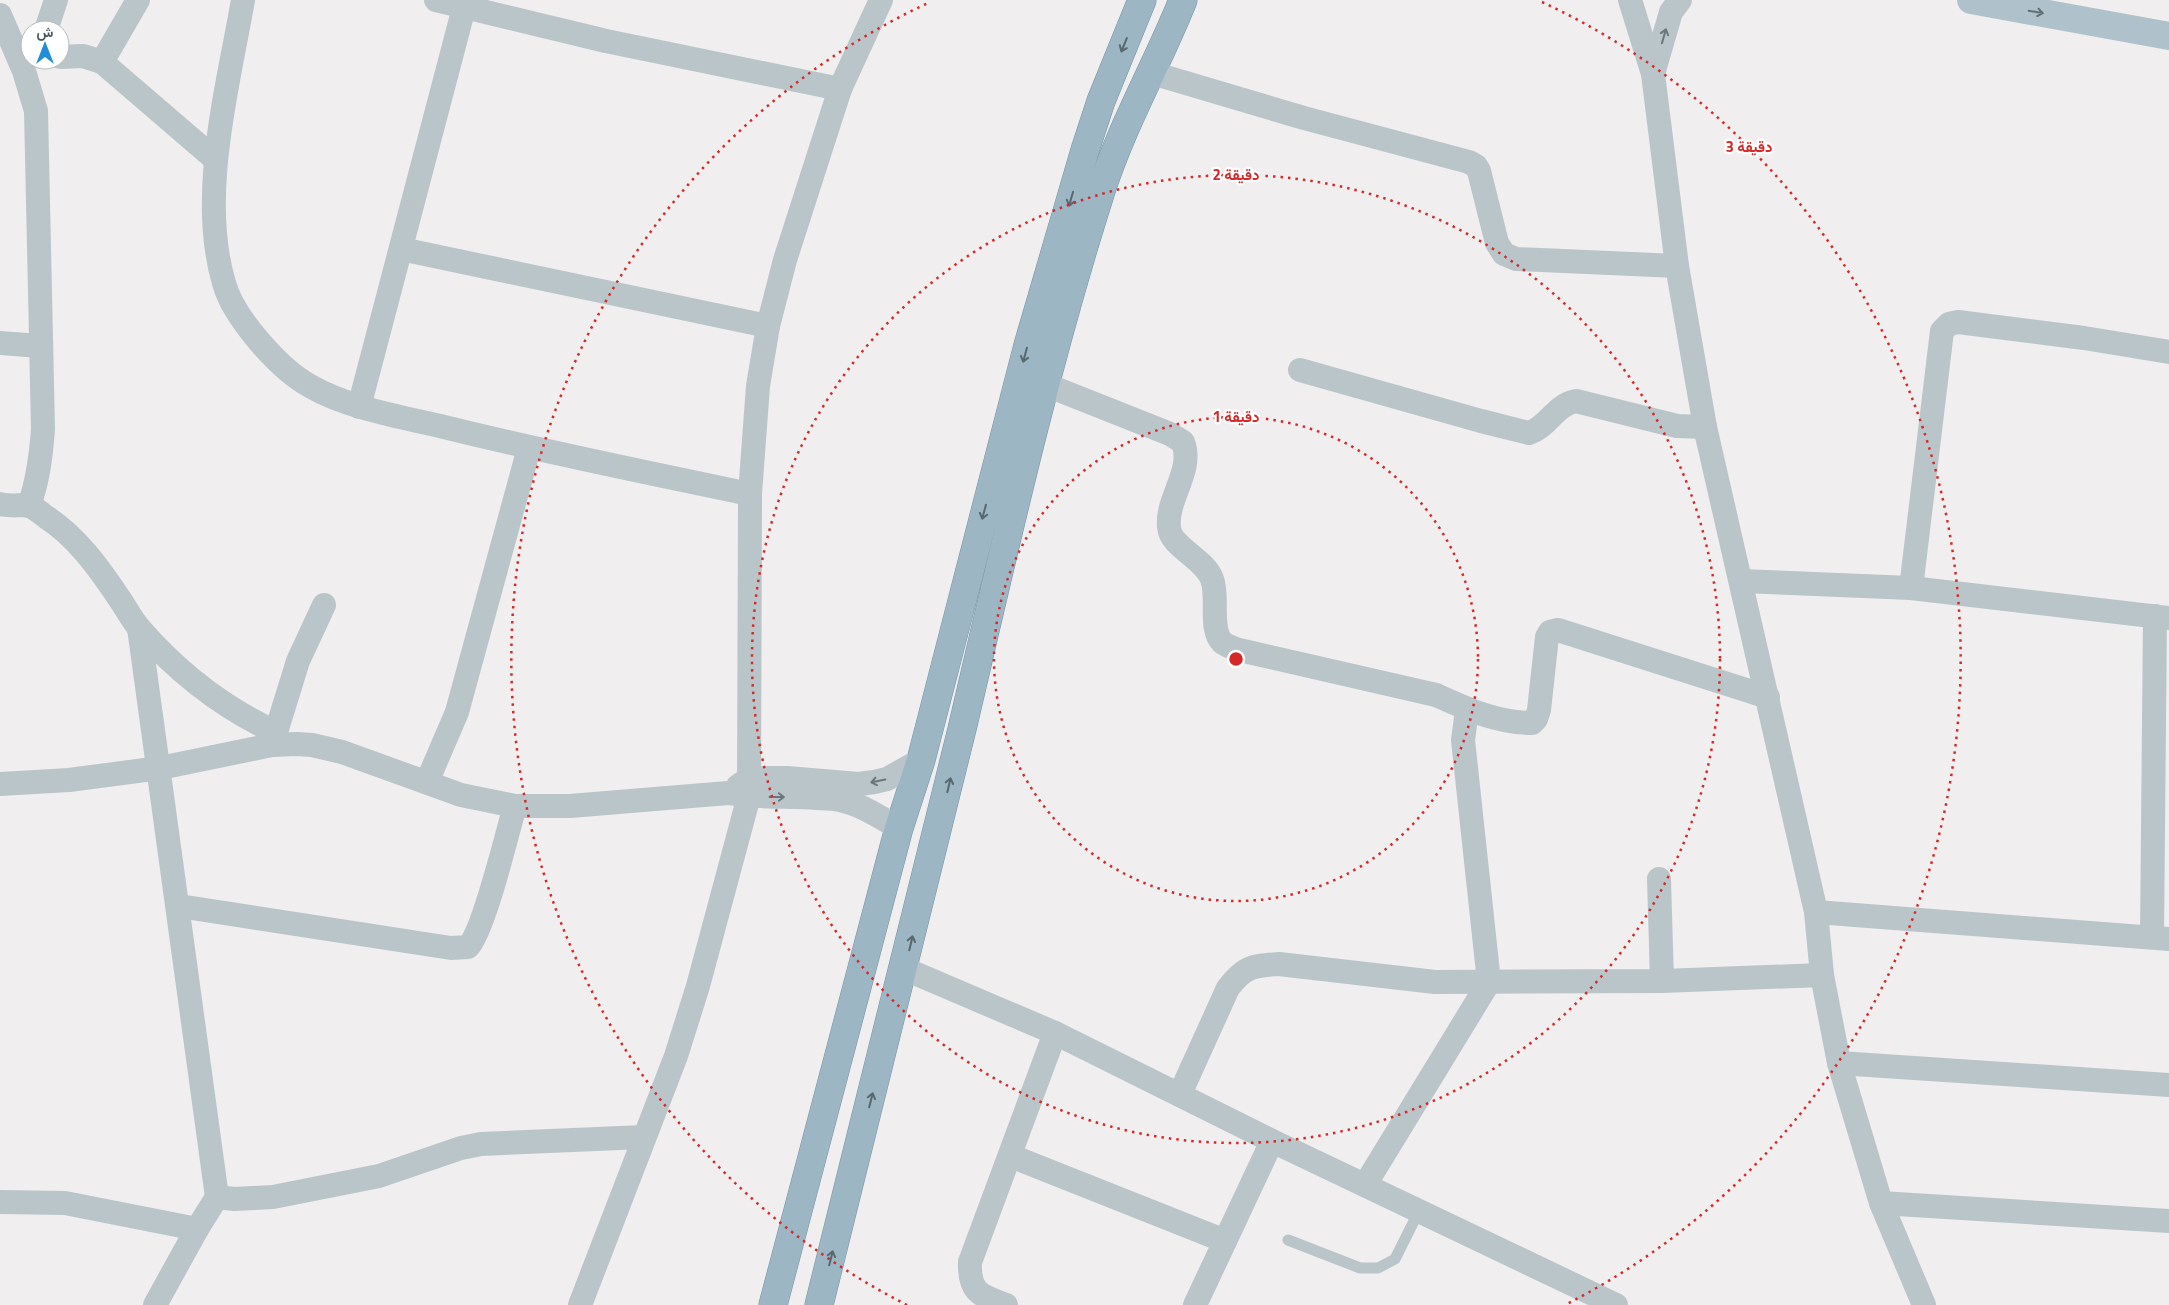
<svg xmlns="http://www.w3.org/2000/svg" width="2169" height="1305" viewBox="0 0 2169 1305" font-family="'Titillium Web',Vazirmatn,sans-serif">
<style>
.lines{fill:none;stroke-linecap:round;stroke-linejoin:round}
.trunk-casing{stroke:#7394a6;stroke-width:29}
.service{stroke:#bac5ca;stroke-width:11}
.minor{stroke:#bac5ca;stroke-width:24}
.primary{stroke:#afc2cc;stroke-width:28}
.trunk{stroke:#9cb6c4;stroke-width:28}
.oneway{stroke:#617076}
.oneway2{stroke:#6a767c}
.oneway3{stroke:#58686f}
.ring{fill:none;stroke:#d62828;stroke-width:2.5;stroke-dasharray:2.5 5}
.centre{fill:#d62828;stroke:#fff;stroke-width:2.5}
.ring-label{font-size:15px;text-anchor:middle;font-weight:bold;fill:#d62828;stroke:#fff;stroke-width:4.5;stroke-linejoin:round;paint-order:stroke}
</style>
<rect width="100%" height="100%" fill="#f0eeee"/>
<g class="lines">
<g class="trunk-casing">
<g id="trunk">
<path d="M773,1305L899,828L921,760L1028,345L1085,150L1101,101L1142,0"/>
<path d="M819,1305C868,1113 916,921 962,729C1004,550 1044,370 1100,194C1121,127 1157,65 1183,0"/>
</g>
</g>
<path class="service" d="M1288,1240L1360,1268H1378L1395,1259L1419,1211"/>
<g class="minor">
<path d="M243,0C228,87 198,196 224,283C233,317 279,369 310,386C348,408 401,417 444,427C545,452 648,473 750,494"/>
<path d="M436,0L606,41L840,89"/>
<path d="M1630,0L1653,74L1677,266L1705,427L1816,912L1822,975L1839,1063L1881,1203L1924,1305"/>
<path d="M0,15L24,71L36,111L43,429C41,457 38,480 29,506"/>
<path d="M46,30L56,0"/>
<path d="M60,57L83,56L102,62L216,160"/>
<path d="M102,62L138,0"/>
<path d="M1152,73L1304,118L1469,162L1476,166L1479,171L1497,243L1504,254L1516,259L1677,266"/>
<path d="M1653,74L1671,12L1680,0"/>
<path d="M401,249L768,326"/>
<path d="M0,343L40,346"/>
<path d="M1300,370L1481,421L1529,433C1548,427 1555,405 1576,401L1677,426L1705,427"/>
<path d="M1044,384L1170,434L1183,442C1194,471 1166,498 1169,527C1170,547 1204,558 1212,579C1219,597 1209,628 1222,642C1225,645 1231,647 1235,649L1436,695C1467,709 1497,723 1532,723L1536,719L1539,710L1547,637L1550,632L1558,630L1768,697"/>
<path d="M359,407L466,0"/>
<path d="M0,504C10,507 24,504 30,506C35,508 41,513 46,517C76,536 99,568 119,598C126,608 132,620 140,629C179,674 222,707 275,732"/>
<path d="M1741,581L1911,588L2169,618"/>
<path d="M1911,588L1942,331L1949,324L1958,322L2084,338L2169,352"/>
<path d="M139,628L217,1197L197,1229L155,1305"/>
<path d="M272,745L298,661L324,605"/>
<path d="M427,782L457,712L529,448"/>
<path d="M0,784L69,780L160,768L272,745L297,744L312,745L342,752L461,795L515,806H570L728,793C758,798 787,796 817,798C826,799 835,798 844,801C864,806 881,818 899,828"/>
<path d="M738,786L750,778H787L859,784L874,782L887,779L921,760"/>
<path d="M1659,879L1662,981"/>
<path d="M179,906L451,948L468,947C484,931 507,833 515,806"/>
<path d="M1816,912L2169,939"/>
<path d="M2152,937L2155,616"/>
<path d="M905,969L1055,1033L1272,1141L1616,1305"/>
<path d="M1839,1063L2169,1085"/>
<path d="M1180,1094L1228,988C1245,966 1252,966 1279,964L1435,982L1662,981L1822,975"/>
<path d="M1011,1156L1225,1241"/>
<path d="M1365,1185L1489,982L1463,740L1467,710"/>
<path d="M217,1197L234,1199L273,1197L379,1176L461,1148L481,1144L644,1137"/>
<path d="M0,1202L65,1203L197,1229"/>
<path d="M1881,1203L2169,1221"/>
<path d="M580,1305L676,1056L698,986L749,796L750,494L758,386L768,326L785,260L840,89L881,0"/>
<path d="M1006,1305C980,1295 969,1293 970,1262L1055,1033"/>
<path d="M1195,1305L1272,1141"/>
</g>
<path class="primary" d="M1971,0L2169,36"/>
<use href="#trunk" class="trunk"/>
</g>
<defs><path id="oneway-shaft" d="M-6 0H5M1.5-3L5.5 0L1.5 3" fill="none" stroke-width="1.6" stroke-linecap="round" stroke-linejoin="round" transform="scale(1.25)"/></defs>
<use class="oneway" href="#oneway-shaft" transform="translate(2036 12) rotate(10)"/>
<g class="oneway2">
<use href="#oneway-shaft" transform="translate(1664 36) rotate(-74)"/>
<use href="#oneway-shaft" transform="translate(878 781) rotate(168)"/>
<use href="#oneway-shaft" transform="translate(777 797)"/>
</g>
<g class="oneway3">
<use href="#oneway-shaft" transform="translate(1124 45) rotate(112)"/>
<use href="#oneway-shaft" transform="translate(1071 199) rotate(106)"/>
<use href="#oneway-shaft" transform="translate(1025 355) rotate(105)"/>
<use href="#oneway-shaft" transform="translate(984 512) rotate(105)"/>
<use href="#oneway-shaft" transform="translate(949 785) rotate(-77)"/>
<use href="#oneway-shaft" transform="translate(911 943) rotate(-77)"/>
<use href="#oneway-shaft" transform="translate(871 1100) rotate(-76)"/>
<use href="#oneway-shaft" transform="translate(831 1258) rotate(-76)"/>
</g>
<g class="ring">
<circle cx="1236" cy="659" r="242"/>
<circle cx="1236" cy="659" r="484"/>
<path d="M907 1305A725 725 0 0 1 930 2M1542 2A725 725 0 0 1 1565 1305"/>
</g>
<circle cx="1236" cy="659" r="8" class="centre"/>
<g class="ring-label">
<text x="1749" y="152">3 دقيقة</text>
<text x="1236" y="180">2 دقيقة</text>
<text x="1236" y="422">1 دقيقة</text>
</g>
<g transform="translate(45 45)"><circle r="24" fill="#ffffff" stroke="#b5bbbd"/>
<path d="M0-4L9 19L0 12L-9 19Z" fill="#218ed7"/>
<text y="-8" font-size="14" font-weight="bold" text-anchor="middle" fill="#47545a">ش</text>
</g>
</svg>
